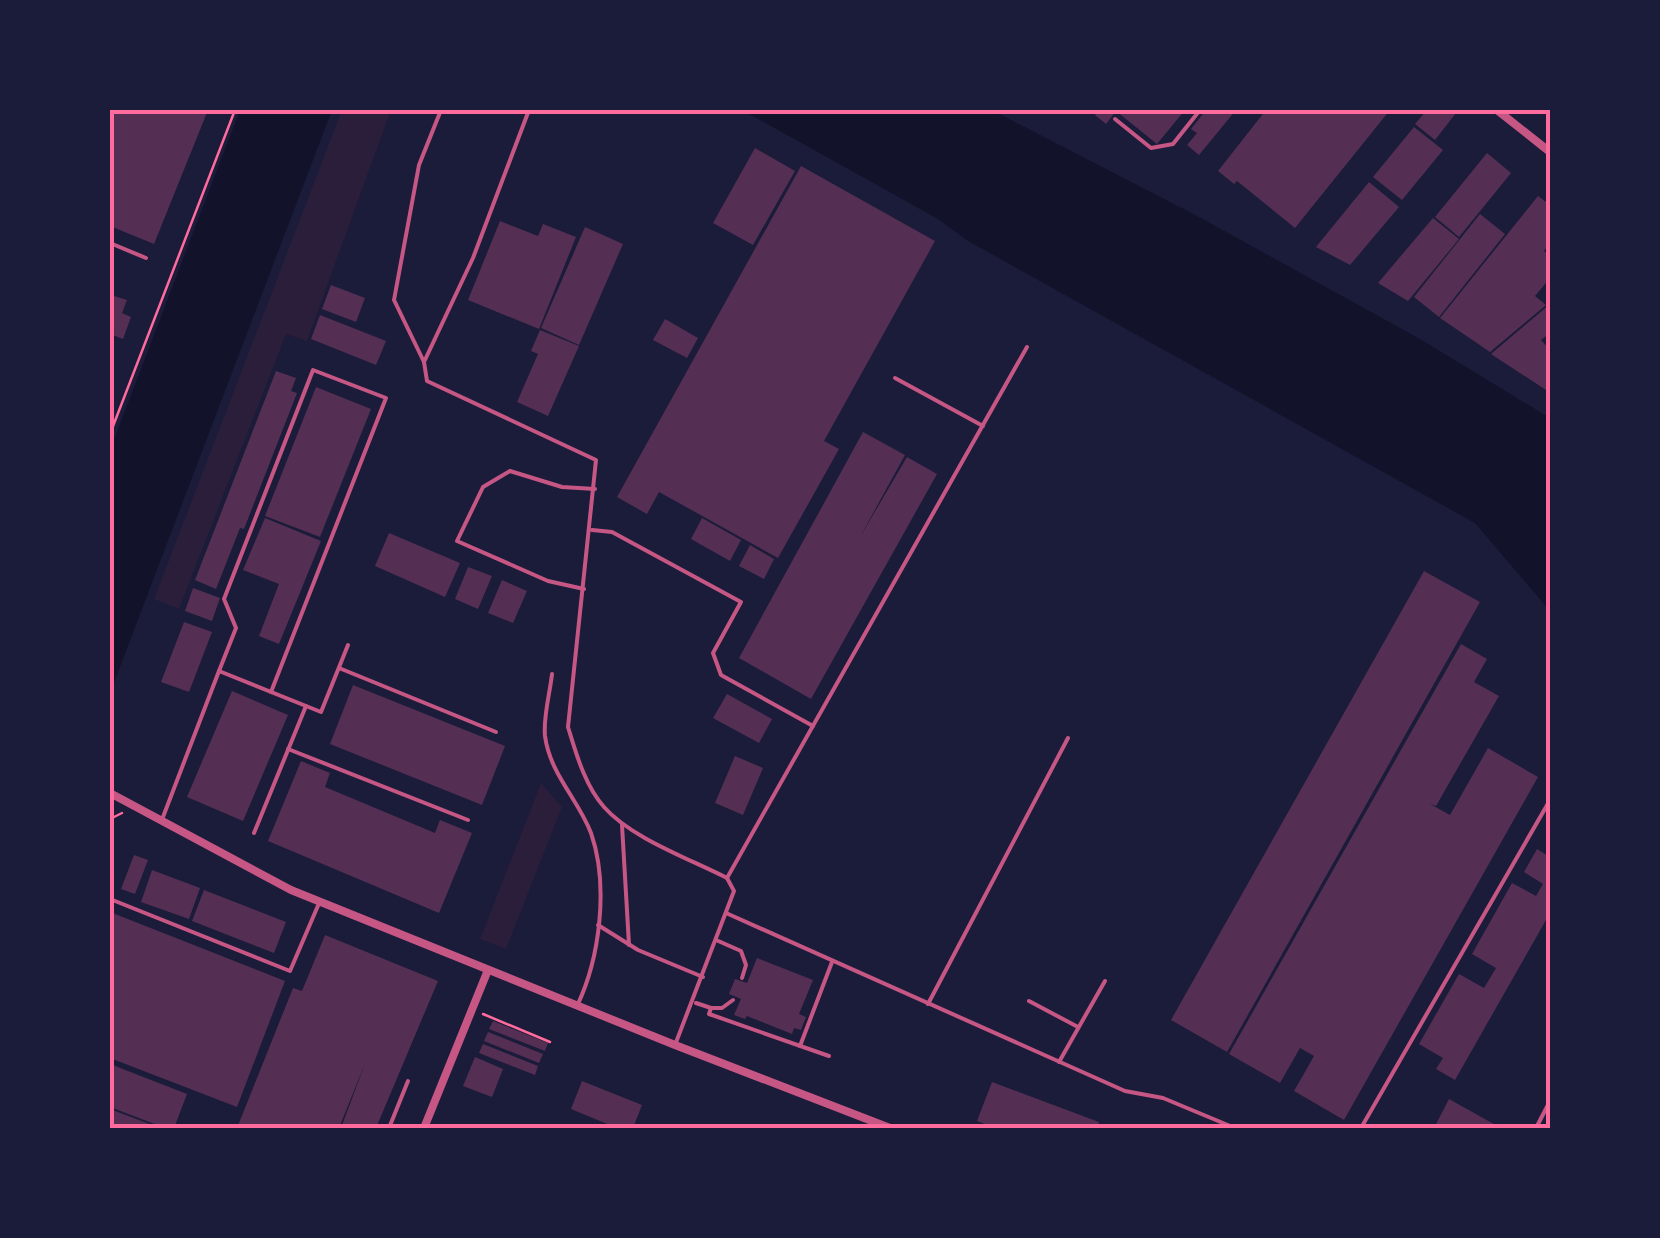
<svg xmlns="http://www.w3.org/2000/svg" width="1660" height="1238" viewBox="0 0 1660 1238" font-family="'Varela Round',sans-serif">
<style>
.green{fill:#2a1e3b}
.water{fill:#12122b}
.building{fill:#542f53}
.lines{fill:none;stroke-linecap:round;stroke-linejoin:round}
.path{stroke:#ff6b9d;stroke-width:2.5}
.service{stroke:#c65784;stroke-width:4}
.tertiary{stroke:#c65784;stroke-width:8}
.neatline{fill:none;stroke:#ff6b9d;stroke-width:4}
</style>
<rect width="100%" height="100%" fill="#1b1b3a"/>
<g class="green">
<path d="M342,110H391L307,341L286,334L179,609L154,599Z"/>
<path d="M541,783L562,807L506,949L480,939Z"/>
</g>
<g class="water">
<path d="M240,110H332L110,693V450Z"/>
<path d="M742,110H992L1199,217L1420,339L1550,418V611L1475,523L968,241L938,219Z"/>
</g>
<g class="building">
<path d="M110,110H208L154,244L110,226Z"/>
<path d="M1099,110H1185L1157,144L1116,111L1106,124L1095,115Z"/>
<path d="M1206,110H1236L1199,155L1187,145L1197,133L1191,129Z"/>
<path d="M1266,110H1390L1295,228L1237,181L1234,184L1218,171Z"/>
<path d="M1427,110H1452L1456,113L1435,140L1415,124Z"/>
<path d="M1414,127L1443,150L1402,200L1373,177Z"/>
<path d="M755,148L795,171L753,245L713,223Z"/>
<path d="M1487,153L1511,173L1459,237L1435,217Z"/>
<path d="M801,166L935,241L824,441L839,449L778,558L659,492L647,514L617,497Z"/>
<path d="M1369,182L1399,207L1350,265L1316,247Z"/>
<path d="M1538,196L1550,205V243L1544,251L1550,256V278L1535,296L1546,305L1490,352L1440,318Z"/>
<path d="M1480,214L1505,234L1439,317L1414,297Z"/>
<path d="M1433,218L1459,239L1408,301L1378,283Z"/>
<path d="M500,221L538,236L543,224L576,237L539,329L468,300Z"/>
<path d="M585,227L623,244L579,345L541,328Z"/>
<path d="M331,285L365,298L356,322L322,309Z"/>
<path d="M111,295L127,300L122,313L131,317L123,339L110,334Z"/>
<path d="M1550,304V333L1541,340L1550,350V386L1546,390L1491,354Z"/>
<path d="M320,315L386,341L376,365L311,339Z"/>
<path d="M665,319L698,338L687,358L653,340Z"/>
<path d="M540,330L579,346L548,416L517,402L538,354L531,351Z"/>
<path d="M276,371L296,378L291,391L297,393L244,529L240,528L216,589L195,580Z"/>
<path d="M316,387L371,409L320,537L265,516Z"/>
<path d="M863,432L905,455L860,537L907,457L937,474L811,699L739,658Z"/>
<path d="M265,518L321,541L279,644L259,636L279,584L243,570Z"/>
<path d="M702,518L741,540L730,561L691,539Z"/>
<path d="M389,533L460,563L445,597L375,566Z"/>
<path d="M750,545L774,559L764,579L739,566Z"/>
<path d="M468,567L492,576L478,609L455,599Z"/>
<path d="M1424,571L1480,602L1227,1052L1171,1020Z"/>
<path d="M502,580L527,591L513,623L488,613Z"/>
<path d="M193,588L220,598L212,621L185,611Z"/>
<path d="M184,622L212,632L189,692L161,682Z"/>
<path d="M1461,644L1487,659L1474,682L1499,696L1436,806L1430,804L1450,815L1488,748L1538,777L1344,1120L1294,1091L1314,1056L1300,1048L1280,1083L1229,1054Z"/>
<path d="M353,685L505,746L482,805L330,744Z"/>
<path d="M232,691L288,715L243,821L187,797Z"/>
<path d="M727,694L772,719L759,743L713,718Z"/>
<path d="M735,756L763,768L743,815L715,803Z"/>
<path d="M301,761L330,773L325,787L435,833L440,820L472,833L439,913L268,841Z"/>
<path d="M1537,849L1550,857V913L1455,1080L1436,1069L1443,1058L1419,1044L1459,974L1484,988L1496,968L1472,954L1512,883L1536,896L1543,884L1524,872Z"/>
<path d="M134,855L148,860L135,894L121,889Z"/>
<path d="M152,870L200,888L189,919L141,902Z"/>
<path d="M204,890L286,922L274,953L192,921Z"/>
<path d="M110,912L285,981L237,1107L110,1058Z"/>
<path d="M325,935L438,981L376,1128H341L366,1061L339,1128H237L293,988L302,991Z"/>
<path d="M757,958L813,980L799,1014L806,1017L801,1030L794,1028L792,1034L747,1016L745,1019L734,1015L741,999L729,994L735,979L747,983Z"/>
<path d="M493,1021L548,1043L545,1051L489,1029Z"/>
<path d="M488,1032L543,1054L539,1063L484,1041Z"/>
<path d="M483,1044L538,1066L535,1075L479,1053Z"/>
<path d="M475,1057L503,1069L492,1097L463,1086Z"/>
<path d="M110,1064L187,1094L174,1128H165L110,1107Z"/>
<path d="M582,1081L642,1105L633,1128H617L571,1109Z"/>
<path d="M992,1082L1099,1122L1097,1128H995L977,1121Z"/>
<path d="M1449,1099L1501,1128H1434Z"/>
<path d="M110,1109L160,1128H110Z"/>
</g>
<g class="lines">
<g class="path">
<path d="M110,434L235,110"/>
<path d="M110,819L122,813"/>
<path d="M483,1014L550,1042"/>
</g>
<g class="service">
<path d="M441,110L419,165L394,300L424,362L427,381L596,460L568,727C576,753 585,786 604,807C631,838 690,859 727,878L734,891L675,1045"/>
<path d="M1115,119L1151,148L1173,144L1200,110"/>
<path d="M110,243L146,258"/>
<path d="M424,362L473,258L529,110"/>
<path d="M895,378L983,426"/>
<path d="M592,530L612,532L741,602L713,653L721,675L813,726"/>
<path d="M584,589L548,581L457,541L483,487L510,471L562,487L595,489"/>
<path d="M339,668L496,732"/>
<path d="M219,671L236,628L224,599L313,370L386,398L271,692"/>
<path d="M552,674C550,693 543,717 545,736C550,774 578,799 591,833C609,885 600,958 577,1006"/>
<path d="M288,749L468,820"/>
<path d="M163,817L219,671L321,712L348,645"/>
<path d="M622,825L629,945"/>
<path d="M254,833L306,706"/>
<path d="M727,878L1027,347"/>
<path d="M110,899L290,971L320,901"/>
<path d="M726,913L1125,1091L1163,1098L1235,1128"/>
<path d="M598,925L638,950L703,977"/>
<path d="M716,940L741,951L746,965L742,978"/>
<path d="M1029,1001L1078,1027"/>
<path d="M696,1003L711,1008L709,1014L829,1056"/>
<path d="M928,1004L1068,738"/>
<path d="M711,1008H722L733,1000"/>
<path d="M800,1046L832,962"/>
<path d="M1059,1062L1105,981"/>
<path d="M389,1128L408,1081"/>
<path d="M1361,1128L1550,800"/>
<path d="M1536,1128L1550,1101"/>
</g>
<g class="tertiary">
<path d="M1497,110L1550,152"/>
<path d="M110,793L291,890L675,1045L890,1128"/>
<path d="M424,1128L488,970"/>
</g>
</g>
<rect width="1660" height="1238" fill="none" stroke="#1b1b3a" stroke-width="225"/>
<rect x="112" y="112" width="1436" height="1014" class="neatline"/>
</svg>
